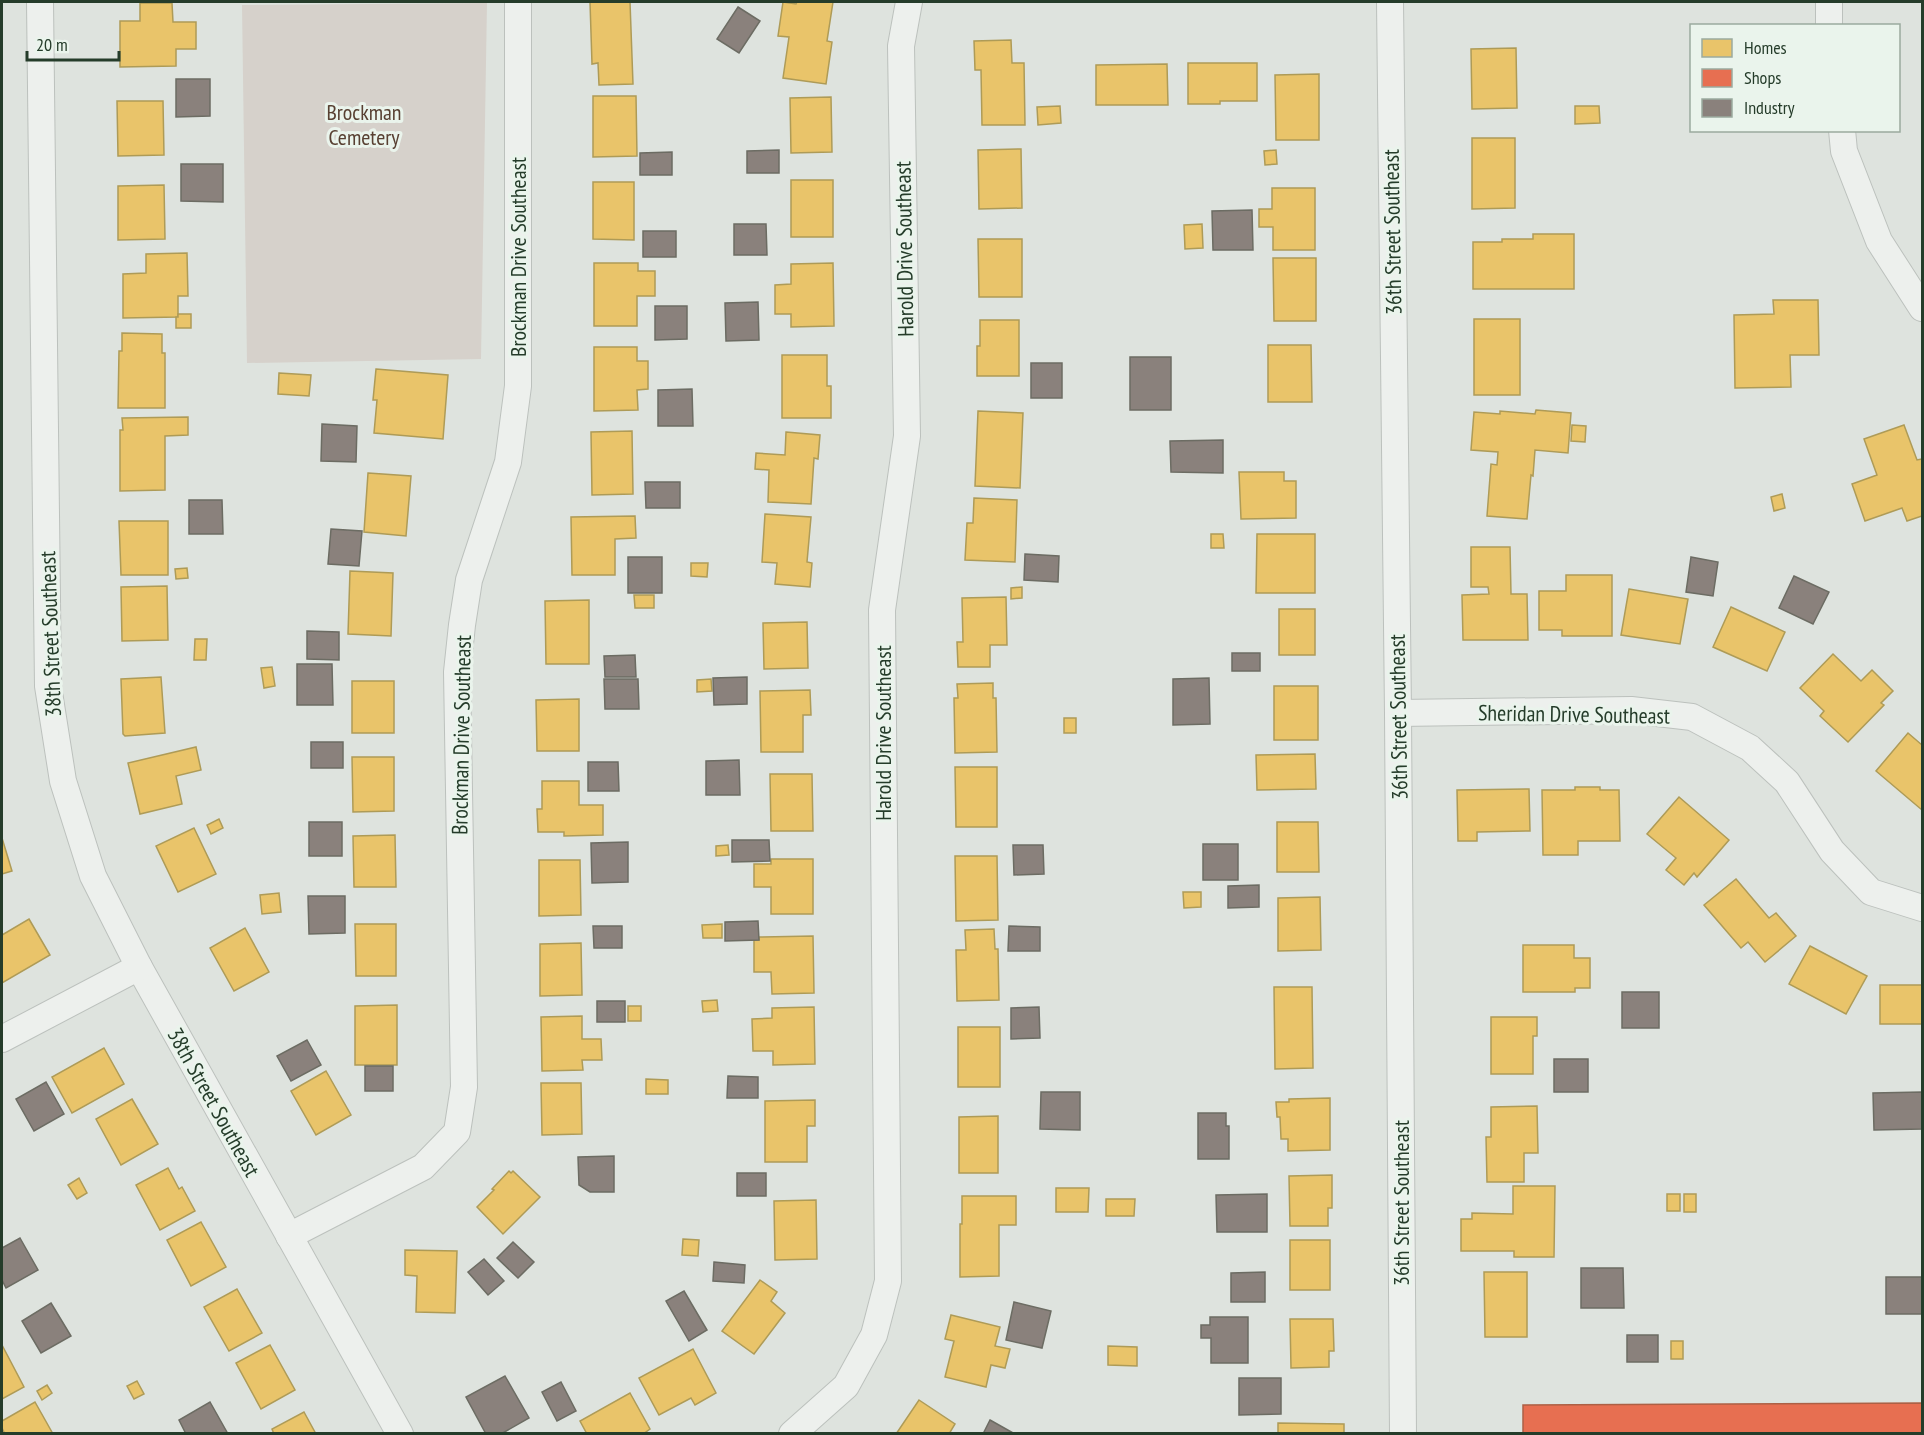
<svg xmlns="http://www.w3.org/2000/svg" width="1924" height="1435" viewBox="0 0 1924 1435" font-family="'PT Sans Narrow',sans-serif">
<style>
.green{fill:#d6d1cb}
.homes{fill:#e9c46a;stroke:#ae9b57;stroke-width:1.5}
.shops{fill:#e76f51;stroke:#ad6045;stroke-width:1.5}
.industry{fill:#8a817c;stroke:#6c6c63;stroke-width:1.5}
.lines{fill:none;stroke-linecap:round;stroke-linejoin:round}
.minor-casing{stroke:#bcc1bd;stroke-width:28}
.minor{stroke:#edf0ed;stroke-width:26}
.labels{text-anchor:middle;stroke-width:6;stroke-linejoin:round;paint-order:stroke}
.park-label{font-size:22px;fill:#584032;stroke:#eaf4ec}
.street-label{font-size:22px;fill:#253c2a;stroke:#eaf4ec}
</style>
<rect width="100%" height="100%" fill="#dee3de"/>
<path class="green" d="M487,3L481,359L247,363L242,5Z"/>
<g class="homes">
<path d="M590,2H630L633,84L599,85L598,63L592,64Z"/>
<path d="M783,2L796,4L797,2H833L827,41L832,42L826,84L783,78L789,37L778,36Z"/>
<path d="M140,3H172L173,22H196V49H176V66L120,67V21H140Z"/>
<path d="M1011,40L1012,63H1024L1025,125H982L981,70H975L974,41Z"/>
<path d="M1516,48L1517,108L1472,109L1471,49Z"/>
<path d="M1188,63H1257V101H1220V104H1188Z"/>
<path d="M1167,64L1168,105H1096V65Z"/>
<path d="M1319,74V140H1276L1275,75Z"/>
<path d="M593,96H636L637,156L593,157Z"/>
<path d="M831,97L832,152L791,153L790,98Z"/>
<path d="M117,101H163L164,155L118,156Z"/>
<path d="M1060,106L1061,123L1038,125L1037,107Z"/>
<path d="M1575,106H1599L1600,123L1575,124Z"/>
<path d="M1472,138H1515V208L1472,209Z"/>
<path d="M1021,149L1022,208L979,209L978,150Z"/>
<path d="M1276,150L1277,164L1265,165L1264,151Z"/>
<rect x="791" y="180" width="42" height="57"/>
<path d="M593,182H634V240L593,239Z"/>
<path d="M164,185L165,239L118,240V186Z"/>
<path d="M1272,188H1315V250H1273V227H1259V209H1272Z"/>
<path d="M1202,224L1203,248L1185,249L1184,225Z"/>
<path d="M1533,234H1574V289H1473V242H1502V239H1533Z"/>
<path d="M978,239H1022V297H979Z"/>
<path d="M187,253L188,296H178V317L123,318V274L146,273V254Z"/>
<path d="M1273,258H1316V321H1274Z"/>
<path d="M594,263H638V271H655V296H637V326H594Z"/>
<path d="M833,263L834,326L791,327V314H775V285L791,284V264Z"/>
<path d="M1773,300H1818L1819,355H1790L1791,387L1735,388L1734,315L1774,314Z"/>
<path d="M178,314H191V328H176V317H178Z"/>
<rect x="1474" y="319" width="46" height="76"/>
<path d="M980,320H1019V376H977V346H980Z"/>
<path d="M122,333L162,334V353H165V408H118L119,351H122Z"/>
<path d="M1268,345H1311L1312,402H1268Z"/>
<path d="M594,347H637V361H648V389L637,390L638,410L594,411Z"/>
<path d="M782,355H827V386H831V418H782Z"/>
<path d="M376,369L448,375L443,439L374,433L377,400H373Z"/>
<path d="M279,373L311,375L309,396L278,394Z"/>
<path d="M1536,410L1571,413L1568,453L1535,450L1533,476L1531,475L1527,519L1487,516L1491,464L1497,465L1498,452L1471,450L1474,412L1500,414V411L1535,414Z"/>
<path d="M978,411L1023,413L1020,488L975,486Z"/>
<path d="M188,417V435L165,436V490L120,491V430H123L122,418Z"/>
<path d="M1572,425L1586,426L1585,442L1571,441Z"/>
<path d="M1904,425L1917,460L1922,459V516L1907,521L1902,508L1865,521L1852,484L1877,475L1864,439Z"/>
<path d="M632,431L633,494L592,495L591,432Z"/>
<path d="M786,432L820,435L818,459L814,458L811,504L768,502L769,470L755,469L756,453L785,455Z"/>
<path d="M1239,472H1284V481H1296V518L1241,519Z"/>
<path d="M368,473L411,476L406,536L364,532Z"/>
<path d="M1782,494L1785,508L1774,511L1771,497Z"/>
<path d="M974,498L1017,500L1015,562L965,560L967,523H973Z"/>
<path d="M765,514L811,517L807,562L812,563L810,587L775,584L777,563L762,562Z"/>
<path d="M635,516L636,538L615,539V575H572L571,517Z"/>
<path d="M119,521H168V575H121Z"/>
<path d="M1211,534H1223L1224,548H1211Z"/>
<path d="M1257,534H1315V593H1256Z"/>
<path d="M1471,547H1510L1511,594H1527L1528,640H1463L1462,595L1489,594L1488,587H1471Z"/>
<path d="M691,563H708L707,577L691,576Z"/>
<path d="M187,568L188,578L176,579L175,569Z"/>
<path d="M350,571L393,573L391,636L348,634Z"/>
<path d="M1566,575H1612V636H1562V630H1539V591H1566Z"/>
<path d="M167,586L168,640L122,641L121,587Z"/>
<path d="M1022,587V598L1011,599V588Z"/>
<path d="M1629,589L1688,599L1680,644L1621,635Z"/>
<path d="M634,595H654V608H635Z"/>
<path d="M1006,597L1007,645H990V667H958L957,642H963L962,598Z"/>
<path d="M589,600V664H546L545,601Z"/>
<path d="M1731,607L1785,632L1767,671L1713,647Z"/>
<rect x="1279" y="609" width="36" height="46"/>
<path d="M807,622L808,668L764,669L763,623Z"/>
<path d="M195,639H207L206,660H194Z"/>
<path d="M1833,654L1861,681L1872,670L1893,691L1881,703L1884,705L1848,742L1820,716L1824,711L1800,688Z"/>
<path d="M272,667L275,686L264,688L261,668Z"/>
<path d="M161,677L165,733L125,736L123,734L121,679Z"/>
<path d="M711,679L712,691L697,692V680Z"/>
<rect x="352" y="681" width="42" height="52"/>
<path d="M993,683V698H996L997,752L955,753L954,698H958L957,684Z"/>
<rect x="1274" y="686" width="44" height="54"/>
<path d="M810,690L811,715H803V752H761L760,691Z"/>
<path d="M579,699V751H537L536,700Z"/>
<rect x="1064" y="718" width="12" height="15"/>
<path d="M1908,733L1922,745V810L1876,771Z"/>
<path d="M196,747L201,770L176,776L182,804L140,814L128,763Z"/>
<path d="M1315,754L1316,789L1257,790L1256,755Z"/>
<path d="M352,757H394V811L353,812Z"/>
<path d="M955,767H997V827H956Z"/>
<path d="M770,774H812L813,831H771Z"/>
<path d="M542,781H579V805H603V835L564,836V832H538L537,809H542Z"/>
<path d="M1575,787H1600V790H1619L1620,841H1578V855H1543L1542,790H1575Z"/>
<path d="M1529,789L1530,831L1477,832V841H1458L1457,790Z"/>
<path d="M1679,797L1729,840L1697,877L1694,873L1684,885L1666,870L1676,858L1647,834Z"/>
<path d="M219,819L223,828L211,834L207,825Z"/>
<path d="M1277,822H1318L1319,872H1277Z"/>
<path d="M194,828L216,874L178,892L156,846Z"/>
<path d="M395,835L396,887H354L353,836Z"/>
<path d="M2,838L12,871L2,874Z"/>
<path d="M728,845L729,855L716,856V846Z"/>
<path d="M955,856H997L998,920L956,921Z"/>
<path d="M771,859H813V914H771V887H754V864H771Z"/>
<path d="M539,860H580L581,915L539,916Z"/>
<path d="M1736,879L1769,918L1776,913L1796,936L1765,962L1748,942L1741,948L1704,905Z"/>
<path d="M1183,892H1201V907L1184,908Z"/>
<path d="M279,893L281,912L262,914L260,895Z"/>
<path d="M1320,897L1321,950L1278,951V898Z"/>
<path d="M29,919L50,955L2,983V935Z"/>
<path d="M355,924H396V976H356Z"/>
<path d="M722,924V938H703L702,925Z"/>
<path d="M245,928L269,972L234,991L210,948Z"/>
<path d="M994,929L995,949H998L999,1000L957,1001L956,950H966L965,930Z"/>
<path d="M813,936L814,993L772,994L771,972H754V940H759V937Z"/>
<path d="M581,943L582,995L540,996V944Z"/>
<path d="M1523,945H1574V958H1590V988H1575V992H1523Z"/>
<path d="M1810,946L1867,976L1846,1014L1789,984Z"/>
<rect x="1880" y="985" width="42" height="39"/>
<path d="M1274,987H1312L1313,1068L1275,1069Z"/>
<path d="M717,1000L718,1011L703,1012L702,1001Z"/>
<path d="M397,1005V1065H355V1006Z"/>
<rect x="628" y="1006" width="13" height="15"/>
<path d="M814,1007L815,1064L773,1065V1051H753L752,1019L772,1018V1008Z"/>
<path d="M582,1016V1039H601L602,1060H582L583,1070L542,1071L541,1017Z"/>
<path d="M1491,1017H1537V1036H1533V1074H1491Z"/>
<rect x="958" y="1027" width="42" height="60"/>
<path d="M104,1048L124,1084L72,1113L52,1077Z"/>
<path d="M326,1071L351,1115L316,1135L291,1091Z"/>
<path d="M646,1079L668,1080V1094H646Z"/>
<path d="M541,1083H581L582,1134L542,1135Z"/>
<path d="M1330,1098V1150L1288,1151V1139H1281L1280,1117H1277L1276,1102H1289V1099Z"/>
<path d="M132,1099L158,1144L121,1165L96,1119Z"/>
<path d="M815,1100V1126H807V1162H765V1101Z"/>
<path d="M1537,1106L1538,1153H1524V1182H1487L1486,1137H1491V1107Z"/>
<path d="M998,1116V1173H959V1117Z"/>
<path d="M168,1168L179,1189L182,1187L195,1211L160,1230L136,1185Z"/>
<path d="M509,1171L511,1173L513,1171L540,1197L503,1234L477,1207L494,1190L492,1189Z"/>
<path d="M1332,1175V1208H1328V1226H1290L1289,1176Z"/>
<path d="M79,1178L87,1193L77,1199L68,1185Z"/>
<path d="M1513,1186H1555L1554,1257H1514V1251H1461V1219H1472V1213L1513,1214Z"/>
<path d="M1056,1188H1089L1088,1212H1056Z"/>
<rect x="1667" y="1194" width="13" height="17"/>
<rect x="1684" y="1194" width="12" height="18"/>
<path d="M962,1196H1016V1225H999V1276L960,1277V1224H962Z"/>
<path d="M1106,1199H1135L1134,1216H1106Z"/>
<path d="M816,1200L817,1259L775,1260L774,1201Z"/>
<path d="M201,1222L226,1267L191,1286L167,1240Z"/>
<path d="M683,1239L699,1240L698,1256L682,1255Z"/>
<rect x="1290" y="1240" width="40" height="50"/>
<path d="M405,1250L457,1251L455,1313L416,1312L417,1276L405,1275Z"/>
<path d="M1484,1272H1527V1337H1485Z"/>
<path d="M760,1280L777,1292L771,1301L785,1313L754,1354L722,1331Z"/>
<path d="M237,1289L262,1333L229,1351L204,1307Z"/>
<path d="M951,1315L1000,1327L995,1346L1010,1349L1005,1368L991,1365L986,1387L945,1377L954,1341L945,1339Z"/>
<path d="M1290,1319H1333L1334,1351H1329V1367L1291,1368Z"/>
<rect x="1671" y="1341" width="12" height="18"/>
<path d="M2,1345L24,1387L2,1399Z"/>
<path d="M270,1345L295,1390L261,1409L236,1363Z"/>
<path d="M1108,1346L1137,1347V1366L1108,1365Z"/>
<path d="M693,1349L716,1393L695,1405L691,1398L659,1415L639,1378Z"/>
<path d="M137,1381L144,1394L134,1399L127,1386Z"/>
<path d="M47,1385L52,1393L42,1400L37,1391Z"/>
<path d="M630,1393L650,1429L643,1434H587L580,1421Z"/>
<path d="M919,1400L955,1424L949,1434H896Z"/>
<path d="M35,1402L53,1434H5L2,1428V1421Z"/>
<path d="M304,1412L316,1434H274L272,1429Z"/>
<path d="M1278,1423L1344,1424V1434H1278Z"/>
</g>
<path class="shops" d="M1922,1403V1434H1523V1405Z"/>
<g class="industry">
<path d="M738,7L760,21L739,53L717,39Z"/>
<path d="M176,79H210V116L176,117Z"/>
<path d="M779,150V173H747V151Z"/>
<path d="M672,152V175H640V153Z"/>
<path d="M181,164H223V202L181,201Z"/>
<path d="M1252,210L1253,250H1213L1212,211Z"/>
<path d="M734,224H766L767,255H734Z"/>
<rect x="643" y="231" width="33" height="26"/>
<path d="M758,302L759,340L726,341L725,303Z"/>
<path d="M655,306H687V339L655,340Z"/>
<rect x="1130" y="357" width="41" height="53"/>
<rect x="1031" y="363" width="31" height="35"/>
<path d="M692,389L693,426H658V390Z"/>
<path d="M322,424L357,426L356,462L321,461Z"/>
<path d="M1223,440V473L1171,472L1170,441Z"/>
<path d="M645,482H680V508H646Z"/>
<path d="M189,500H222L223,534H189Z"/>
<path d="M331,529L362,531L359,566L328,564Z"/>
<path d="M1025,554L1059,556L1058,582L1024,580Z"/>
<rect x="628" y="557" width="34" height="36"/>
<path d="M1691,557L1718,562L1713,596L1686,592Z"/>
<path d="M1794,576L1829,592L1813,624L1779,608Z"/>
<path d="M307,631L339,632V660L307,659Z"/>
<rect x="1232" y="653" width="28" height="18"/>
<path d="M635,655L636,677H605L604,656Z"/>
<path d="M297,664H332L333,705H297Z"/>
<path d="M747,677V704L714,705L713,678Z"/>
<path d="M1209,678L1210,724L1173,725V679Z"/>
<path d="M604,679H638L639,709H605Z"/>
<rect x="311" y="742" width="32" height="26"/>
<path d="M739,760L740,795H706V761Z"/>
<path d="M588,762H618L619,791H588Z"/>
<rect x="309" y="822" width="33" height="34"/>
<path d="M732,840H769L770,861L732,862Z"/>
<path d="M628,842V882L592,883L591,843Z"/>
<rect x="1203" y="844" width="35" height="36"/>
<path d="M1013,845H1043L1044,874L1014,875Z"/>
<path d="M1259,885V907L1228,908V886Z"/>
<path d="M308,896H345V933L309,934Z"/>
<path d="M758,921L759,940L725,941V922Z"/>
<path d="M593,926H622V948H594Z"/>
<path d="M1009,926L1040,927V951H1008Z"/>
<rect x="1622" y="992" width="37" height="36"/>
<rect x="597" y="1001" width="28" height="21"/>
<path d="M1039,1007L1040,1038L1011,1039V1008Z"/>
<path d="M307,1040L321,1065L291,1081L277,1056Z"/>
<rect x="1554" y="1059" width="34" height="33"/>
<rect x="365" y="1066" width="28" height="25"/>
<path d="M728,1076L758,1077V1098H727Z"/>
<path d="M46,1082L64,1114L34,1131L16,1099Z"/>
<path d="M1041,1092H1080V1130L1040,1129Z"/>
<path d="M1922,1092V1129L1874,1130L1873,1093Z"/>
<path d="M1198,1113H1226V1126H1229V1159H1198Z"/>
<path d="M614,1156V1192H590L579,1185L578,1157Z"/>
<rect x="737" y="1173" width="29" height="23"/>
<path d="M1267,1194V1232H1217L1216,1195Z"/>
<path d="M20,1238L38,1270L6,1288L2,1280V1248Z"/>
<path d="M513,1242L534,1262L518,1278L497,1258Z"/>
<path d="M484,1259L504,1281L488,1295L468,1272Z"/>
<path d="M714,1262L745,1265L744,1283L713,1281Z"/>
<path d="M1581,1268H1623L1624,1308H1581Z"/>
<path d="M1265,1272V1302H1231V1273Z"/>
<rect x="1886" y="1277" width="36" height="37"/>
<path d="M684,1291L707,1330L689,1341L666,1301Z"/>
<path d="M1014,1302L1051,1311L1042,1348L1006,1340Z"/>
<path d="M51,1303L71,1336L41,1353L22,1321Z"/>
<path d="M1210,1317H1248V1363H1211V1338H1201V1325H1210Z"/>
<rect x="1627" y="1335" width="31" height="27"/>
<path d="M505,1376L529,1418L501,1434H486L466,1397Z"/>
<path d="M1239,1378H1281V1414L1239,1415Z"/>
<path d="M561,1382L576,1411L557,1421L542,1392Z"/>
<path d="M210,1402L228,1434H186L179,1420Z"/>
<path d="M990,1420L1015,1434H983Z"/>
</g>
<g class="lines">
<g class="minor-casing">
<g id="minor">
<path d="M40,2L48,686L63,781L93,876L139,967L400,1434"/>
<path d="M1390,2L1398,713L1403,1434"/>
<path d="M1829,2V26"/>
<path d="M1842,130L1844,151L1879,241L1922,308"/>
<path d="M1398,713L1631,710L1692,717L1750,748L1787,782L1832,851L1871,892L1922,908"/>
<path d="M2,1039L139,967"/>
<path d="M289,1236L423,1167L457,1132L464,1087L457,672L462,625L469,580L508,462L518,386V2"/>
<path d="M792,1434L846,1386L874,1335L888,1281L882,610L907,436L901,46L909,2"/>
</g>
</g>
<use href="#minor" class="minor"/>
</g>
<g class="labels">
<g class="park-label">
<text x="364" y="120">Brockman<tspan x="364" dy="25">Cemetery</tspan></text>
</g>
<g class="street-label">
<text transform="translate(1392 232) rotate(-91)" y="8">36th Street Southeast</text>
<text transform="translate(904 249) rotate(-91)" y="8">Harold Drive Southeast</text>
<text transform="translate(518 257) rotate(-90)" y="8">Brockman Drive Southeast</text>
<text transform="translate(50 634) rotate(-92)" y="8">38th Street Southeast</text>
<text transform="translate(1574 714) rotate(1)" y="8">Sheridan Drive Southeast</text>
<text transform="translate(1398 717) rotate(-91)" y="8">36th Street Southeast</text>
<text transform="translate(883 733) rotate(-90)" y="8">Harold Drive Southeast</text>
<text transform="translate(461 735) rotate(-89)" y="8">Brockman Drive Southeast</text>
<text transform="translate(214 1102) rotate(61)" y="8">38th Street Southeast</text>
<text transform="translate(1401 1203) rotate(-90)" y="8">36th Street Southeast</text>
</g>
</g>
<rect width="1924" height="1435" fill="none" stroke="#253c2a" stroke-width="6"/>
<rect x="1690" y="24" width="210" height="108" fill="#eaf4ec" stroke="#9baa9e" stroke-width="1.5"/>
<rect x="1702" y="39" width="30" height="18" fill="#e9c46a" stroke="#9baa9e" stroke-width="1.5"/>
<text x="1744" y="54" font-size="18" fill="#253c2a">Homes</text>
<rect x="1702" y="69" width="30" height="18" fill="#e76f51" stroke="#9baa9e" stroke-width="1.5"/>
<text x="1744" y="84" font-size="18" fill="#253c2a">Shops</text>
<rect x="1702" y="99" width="30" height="18" fill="#8a817c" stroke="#9baa9e" stroke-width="1.5"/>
<text x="1744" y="114" font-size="18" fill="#253c2a">Industry</text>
<path d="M27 51v9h92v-9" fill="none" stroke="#253c2a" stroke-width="3"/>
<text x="36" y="51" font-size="18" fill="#253c2a" stroke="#eaf4ec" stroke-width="4.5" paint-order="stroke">20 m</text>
</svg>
